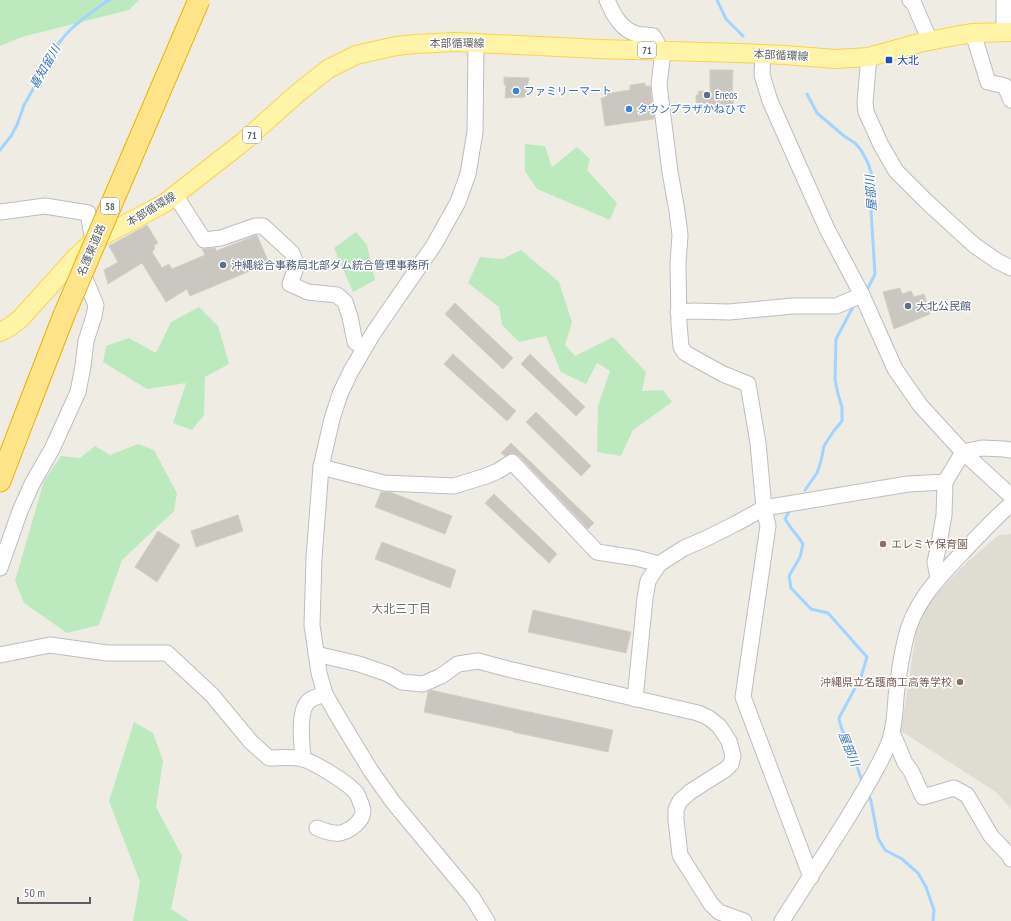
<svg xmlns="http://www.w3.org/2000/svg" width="1011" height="921" viewBox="0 0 1011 921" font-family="'PT Sans Narrow','Noto Sans JP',sans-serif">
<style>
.education{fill:#dfdcd2}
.green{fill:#bde9bf}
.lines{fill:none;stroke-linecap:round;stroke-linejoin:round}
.stream{stroke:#a3d4ff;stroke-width:3}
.building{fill:#cac7c0;stroke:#d5cfc1}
.minor-casing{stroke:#bbbdc3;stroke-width:17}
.major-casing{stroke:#fdd14e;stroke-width:20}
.highway-casing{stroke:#f2ae00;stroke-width:23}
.minor{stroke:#fff;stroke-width:15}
.major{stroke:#fff4a8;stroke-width:18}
.highway{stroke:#ffe58a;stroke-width:21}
.highway-bridge-casing{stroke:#f2ae00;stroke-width:23;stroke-linecap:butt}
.highway-bridge{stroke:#ffe58a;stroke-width:21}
.transit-dot{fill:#1a4fb4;stroke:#fff;stroke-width:1.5}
.shop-dot{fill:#3f7fe0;stroke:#fff;stroke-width:1.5}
.service-dot{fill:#5c6f8a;stroke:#fff;stroke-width:1.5}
.education-dot{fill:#8d6e63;stroke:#fff;stroke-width:1.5}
.labels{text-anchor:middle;stroke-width:3;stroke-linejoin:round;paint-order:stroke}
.shield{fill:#fff;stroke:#8c8f93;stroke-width:1}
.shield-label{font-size:10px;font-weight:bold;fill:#5b5f65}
.street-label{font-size:11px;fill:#5b5f65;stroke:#fff}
.transit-label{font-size:11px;fill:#164399;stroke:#fff;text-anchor:start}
.shop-label{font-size:11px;fill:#366cbe;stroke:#fff;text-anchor:start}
.service-label{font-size:11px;fill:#4e5e75;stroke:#fff;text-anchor:start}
.education-label{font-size:11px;fill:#785e54;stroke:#fff;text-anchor:start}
.water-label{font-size:12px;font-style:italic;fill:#3773ba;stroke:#fff}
.neighbourhood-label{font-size:12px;fill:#6c7177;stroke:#fff}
</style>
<rect width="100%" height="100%" fill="#efede3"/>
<path class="education" d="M1011,534V809L996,792L901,731L916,633L929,602L965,564L999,535Z"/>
<g class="green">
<path d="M0,0H139L129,10L22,37L0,46Z"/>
<path d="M525,144L545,146L552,167L577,147L590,159L587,170L617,203L610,220L537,189L525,171Z"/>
<path d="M356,232L367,245L375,280L353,292L334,248Z"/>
<path d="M521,250L559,282L572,322L565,345L575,356L613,337L646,372L642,391L663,390L672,402L633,430L621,456L597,452L598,406L610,371L597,363L586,384L561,372L546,336L519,342L502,325L499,307L468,283L480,257L502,259Z"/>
<path d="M199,307L218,326L229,364L205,377L204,415L192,430L173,423L186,383L147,389L103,362L106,346L129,338L156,353L171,322Z"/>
<path d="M138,444L154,450L177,493L174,511L122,560L99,625L67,633L24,603L15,581L44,481L61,456L80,458L95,446L110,455Z"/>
<path d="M134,722L153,733L163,761L156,807L182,856L171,909L189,921H133L140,882L109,801Z"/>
</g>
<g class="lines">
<g class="stream">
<path d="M717,0L726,19L743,36"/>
<path d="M807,94L817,113L844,136L855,143L861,150L868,163L871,172L873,181L871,210L875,274L867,290"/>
<path d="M0,150L11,136L17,125L24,105L52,56C62,31 86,17 107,1L110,0"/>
<path d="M805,490L817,473L821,461L824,446L833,432L842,421V407L838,394L835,379L836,339L854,305"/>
<path d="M791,508L785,519C791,529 797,535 803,544L800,557L789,576L791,588L811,609L828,613L867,657L861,677L839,718C840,731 849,741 853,753C857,763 858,773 863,783"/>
<path d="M868,793L871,801L878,838L885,850L902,859L918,873L926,887L934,910L933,921"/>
</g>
</g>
<g class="building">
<path d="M710,70H733L732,93H734L733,105L696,103V95H698L699,91L710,92Z"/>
<path d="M504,77L529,78L525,97L505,98L506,85H504Z"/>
<path d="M645,83V86H650L654,119L605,126L601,98H605L604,94L630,90V85Z"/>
<path d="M147,225L158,243L154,245L155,248L152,252L162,268L169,264L172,269L205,255L202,249L215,248L216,251L257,235L269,263L190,296L187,289L166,302L142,263L108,284L104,270L118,262L109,246Z"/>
<path d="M900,288L902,294L911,291L914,297L924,294L930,314L894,329L883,292Z"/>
<path d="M455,303L513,358L503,369L445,314Z"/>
<path d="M453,354L516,411L507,421L444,364Z"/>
<path d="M530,354L585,407L576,416L521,364Z"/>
<path d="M536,412L591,466L581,476L526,422Z"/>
<path d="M511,443L594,523L588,529L519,456L515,454L511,453L505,456L501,453Z"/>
<path d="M381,492H390L452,516L445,534L375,507Z"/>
<path d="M494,494L557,554L549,563L485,503Z"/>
<path d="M238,515L243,531L196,547L191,531Z"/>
<path d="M158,531L180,545L157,582L135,567Z"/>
<path d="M382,542L456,570L450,588L375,559Z"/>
<path d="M533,610L631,632L626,653L528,632Z"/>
<path d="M431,690L506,707L613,730L608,752L513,732V731L424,712L428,692Z"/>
</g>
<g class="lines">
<g class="minor-casing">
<g id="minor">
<path d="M607,0C613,14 621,30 637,34C642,35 647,35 653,36L657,43L658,51L662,60L659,85L670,172L677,211L680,235L678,264L679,324L681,347L685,353L723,374L748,384L758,443L764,508L768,526L743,697L811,877"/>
<path d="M910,0L914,4L930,41"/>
<path d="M1004,32V0"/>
<path d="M973,33L988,82L1005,86L1011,100"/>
<path d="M476,43L475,132L468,174L458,202L434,245L374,332L351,371L340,394L332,419L321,467L314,558L312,625L319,673L325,694L340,720L371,771L393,802L472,897L487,921"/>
<path d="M763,54L762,75L770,101L827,229L862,295L895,369L920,405L963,452L1011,496"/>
<path d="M869,57L865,102L866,112L881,145L896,171L927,202L974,245L997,261L1011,268"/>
<path d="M175,195L204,240L221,238L255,226H263L292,253L297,265L290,284L308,292L337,295L345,302L350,317L355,342L364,348"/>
<path d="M0,212L45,206L88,213L93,241"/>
<path d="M678,312L694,311L729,312L793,306H836L862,295"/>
<path d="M321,467L384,483L454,486L486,476L498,471L512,462L597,552L636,558L659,564"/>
<path d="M0,568L20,511L32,484L52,449L78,392L83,366L86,341L94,316L96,305L80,267"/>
<path d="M938,578L935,562L938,549L944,515L945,482L963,452L982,448L1004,449L1011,450"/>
<path d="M316,654L359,664L388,674L402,682L423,684L441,676L458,664L478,661L508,669L698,713L709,718L719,726L729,741L733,756L731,764L726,769L690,792L680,801L676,809V820L680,855L711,904L719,912L744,921"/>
<path d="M0,655L50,645L107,653H167L212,695L251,742L269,758C280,758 292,756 303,759C315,763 349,783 357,794C358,796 363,808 363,811C363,821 350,831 340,833C332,834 324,831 317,828"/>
<path d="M635,699L645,598L648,581L659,564L684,548L705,539L737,523L764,508L908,484L945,482"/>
<path d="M892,732L905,763L911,771L923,797L954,788L967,795L991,836L1010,856L1011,859"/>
<path d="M303,759C302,745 297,709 310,700C314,697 320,696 325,694"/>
<path d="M782,921C804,887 825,853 847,819C861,795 877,771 888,745C894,730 895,713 896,697C898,678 901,659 905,641C913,603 938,578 964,551C979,535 994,519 1011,504"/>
</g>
</g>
<g class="major-casing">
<path id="major" d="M0,332L11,326L21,318L76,257L93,241L165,203L243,142L299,92L328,69L356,55L396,46L415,44L455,42L599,49L738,53L785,55L836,59L869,57L919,43L960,35L973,33L1011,32"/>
</g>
<g class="highway-casing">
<path id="highway" d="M0,481L26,413"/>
</g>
<use href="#minor" class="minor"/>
<use href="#major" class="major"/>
<use href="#highway" class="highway"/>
<g class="highway-bridge-casing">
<path id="highway-bridge" d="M26,413L64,315L199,0"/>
</g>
<use href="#highway-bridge" class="highway-bridge"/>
</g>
<rect class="transit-dot" x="885" y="56" width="8" height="8" rx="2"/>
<g class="shop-dot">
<circle cx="516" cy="91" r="4"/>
<circle cx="629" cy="109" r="4"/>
</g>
<g class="service-dot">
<circle cx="707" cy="95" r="4"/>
<circle cx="223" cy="265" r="4"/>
<circle cx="908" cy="306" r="4"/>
</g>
<g class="education-dot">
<circle cx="883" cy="544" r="4"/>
<circle cx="960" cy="682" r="4"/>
</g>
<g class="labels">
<g class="shield">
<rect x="638" y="42" width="18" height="16" rx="3"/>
<rect x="243" y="127" width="18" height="16" rx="3"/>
<rect x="101" y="198" width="18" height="16" rx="3"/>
</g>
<g class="shield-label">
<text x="647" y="54">71</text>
<text x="252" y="139">71</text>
<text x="110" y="210">58</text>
</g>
<g class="street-label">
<text x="457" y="47">本部循環線</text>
<text transform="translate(781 55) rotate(3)" y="4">本部循環線</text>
<text transform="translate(151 209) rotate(-31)" y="4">本部循環線</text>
<text transform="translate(91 250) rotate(-67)" y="4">名護東道路</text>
</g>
<g class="transit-label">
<text x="897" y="64">大北</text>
</g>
<g class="shop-label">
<text x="524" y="95">ファミリーマート</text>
<text x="637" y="113">タウンプラザかねひで</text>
</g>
<g class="service-label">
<text x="715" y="99">Eneos</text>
<text x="231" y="269">沖縄総合事務局北部ダム統合管理事務所</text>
<text x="916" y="310">大北公民館</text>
</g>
<g class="education-label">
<text x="891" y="548">エレミヤ保育園</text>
<text x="952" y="686" text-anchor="end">沖縄県立名護商工高等学校</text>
</g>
<g class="water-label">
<text transform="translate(45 67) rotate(-60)" y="4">喜知留川</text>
<text transform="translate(871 193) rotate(-94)" y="4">屋部川</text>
<text transform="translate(849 749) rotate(68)" y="4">屋部川</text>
</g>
<g class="neighbourhood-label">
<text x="401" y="613">大北三丁目</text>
</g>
</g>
<path d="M18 897v6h72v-6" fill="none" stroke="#5b5f65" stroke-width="2"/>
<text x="24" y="897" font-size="12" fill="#5b5f65" stroke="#ffffff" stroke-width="3" paint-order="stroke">50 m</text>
</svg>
